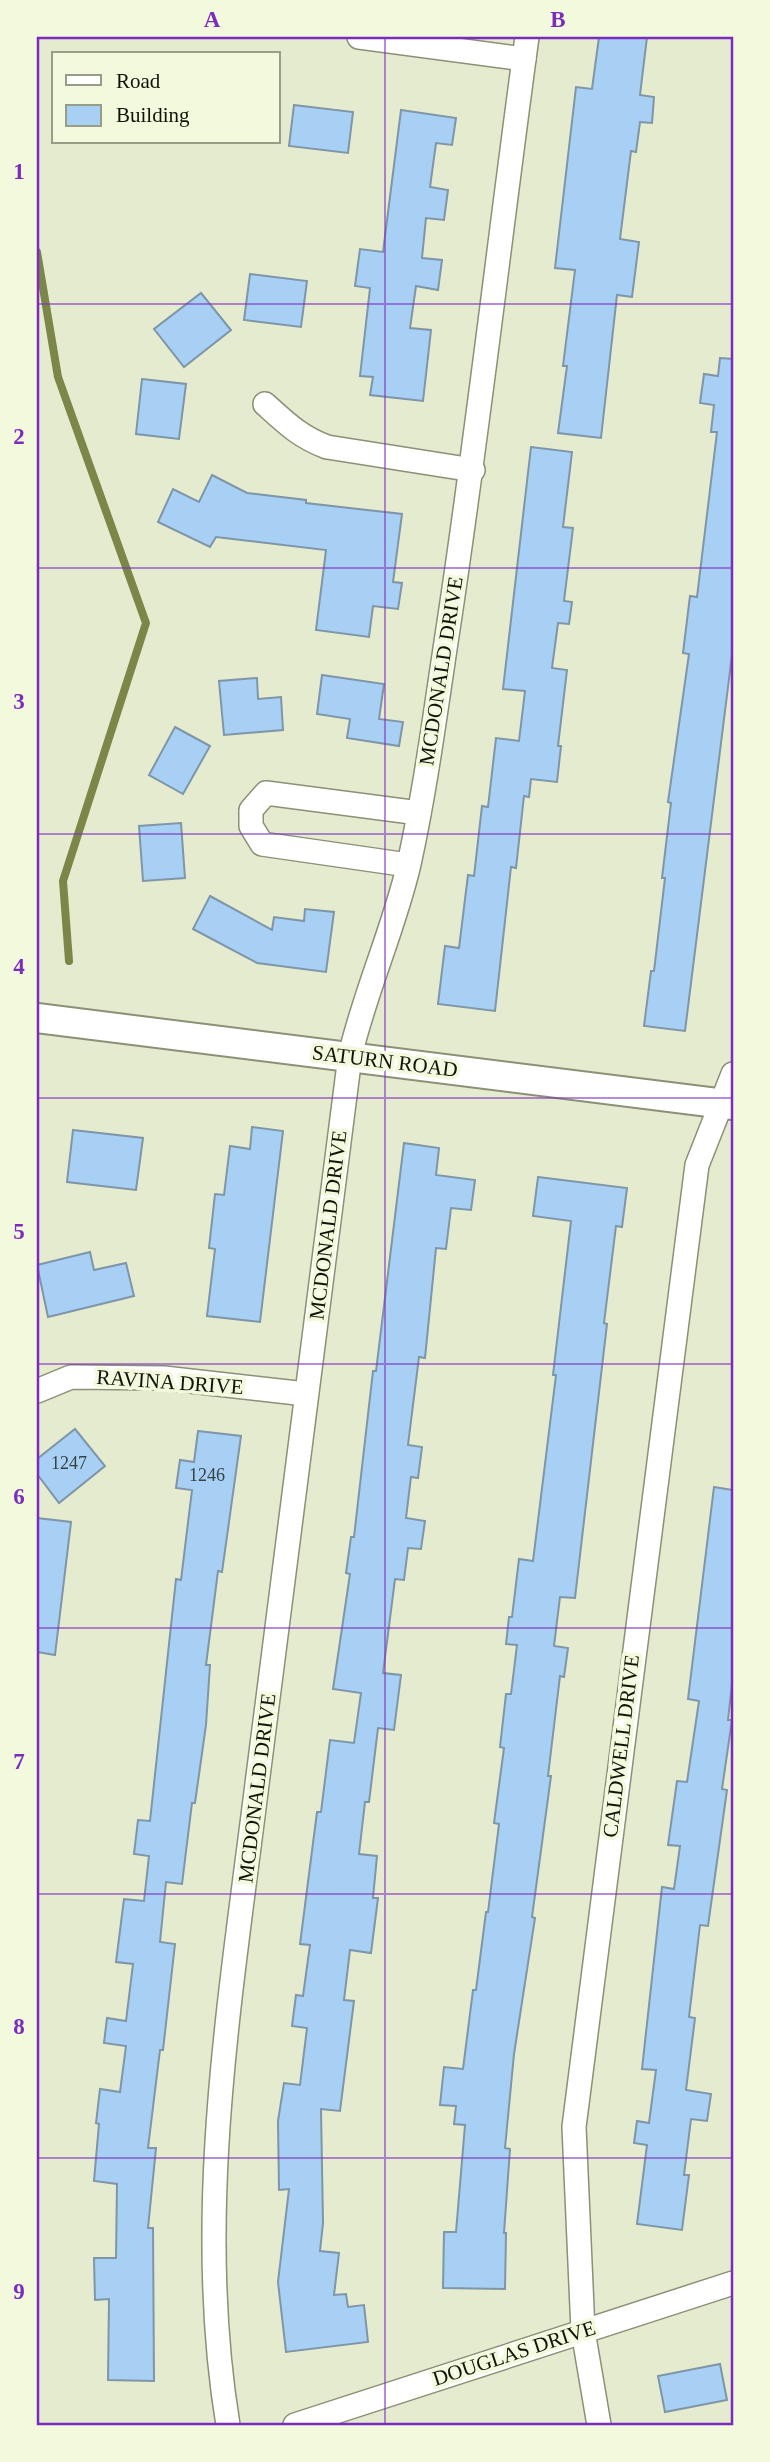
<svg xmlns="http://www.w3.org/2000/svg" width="770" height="2462" viewBox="0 0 770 2462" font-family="Georgia,serif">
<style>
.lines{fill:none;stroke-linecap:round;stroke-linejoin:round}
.stream{stroke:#7c8649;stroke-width:8}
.building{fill:#a7d0f4;stroke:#7f95a8;stroke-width:2}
.minor-casing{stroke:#8b9076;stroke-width:26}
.tertiary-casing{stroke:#8b9076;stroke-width:32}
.minor{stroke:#fff;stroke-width:23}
.tertiary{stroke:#fff;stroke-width:28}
.grid{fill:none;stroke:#7b2cbf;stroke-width:2;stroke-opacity:0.55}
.labels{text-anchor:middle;stroke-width:7;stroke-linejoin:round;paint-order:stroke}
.number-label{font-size:18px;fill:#364244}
.street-label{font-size:21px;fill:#111309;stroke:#f2f9dc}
.neatline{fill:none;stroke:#7b2cbf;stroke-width:2.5}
.grid-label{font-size:23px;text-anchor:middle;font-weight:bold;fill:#7b2cbf}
</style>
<rect width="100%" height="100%" fill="#e5ebcf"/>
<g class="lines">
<path class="stream" d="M37,252L58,377L146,623L63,881L69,961"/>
</g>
<g class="building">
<path d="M599,37H647L640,95L654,97L652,123L640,122L636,152L631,151L620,239L639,242L632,297L617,295L601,438L558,433L567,366H563L575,270L555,268L576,87L592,89Z"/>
<path d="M294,105L353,112L348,153L289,146Z"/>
<path d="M401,110L456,118L452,145L436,143L430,187L448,190L444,220L426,218L422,258L442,260L438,290L416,286L410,328L431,330L423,401L370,395L373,377L360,376L370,288L355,286L360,249L383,252Z"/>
<path d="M250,274L307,281L301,327L244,320Z"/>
<path d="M201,293L231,330L184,367L154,329Z"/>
<path d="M720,358L733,359V647L685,1031L644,1026L651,971H654L665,878H662L671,803L668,802L689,654L683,653L690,596L697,597L717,432H711L714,405L700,403L704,374L718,376Z"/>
<path d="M142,379L186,384L179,439L136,434Z"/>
<path d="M531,447L572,452L563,527L573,528L564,601L572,602L569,624L558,623L552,668L567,670L558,746H561L557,782L531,779L529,797L524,796L516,868L511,867L495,1011L438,1004L445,946L459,948L468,875L474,876L482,806L488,807L496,738L519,741L525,691L503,689Z"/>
<path d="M212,475L247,493L306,500V503L402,514L393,582L402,583L398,609L373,606L369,637L316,630L326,550L216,537L210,547L158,522L173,489L199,502Z"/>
<path d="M322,675L384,684L379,719L403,722L399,746L347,738L350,719L317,714Z"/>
<path d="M257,678L258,699L281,697L283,730L224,735L219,681Z"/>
<path d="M175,727L210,746L183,794L149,775Z"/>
<path d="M181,823L185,878L143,881L139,826Z"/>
<path d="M210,896L272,930L274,917L304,921L305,909L334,912L326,972L257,963L193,929Z"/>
<path d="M252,1127L283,1131L260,1322L207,1316L215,1249L209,1248L215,1194L224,1195L230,1146L250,1149Z"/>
<path d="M73,1130L143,1138L136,1190L67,1182Z"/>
<path d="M404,1143L439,1148L436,1175L475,1180L471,1210L451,1208L446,1249L436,1248L425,1358L419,1357L408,1445L422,1447L418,1478L411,1477L406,1518L425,1521L421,1549L408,1548L404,1580L395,1579L383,1673L401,1675L394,1730L378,1728L369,1802H365L359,1854L377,1856L373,1898H378L371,1953L350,1950L344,2000L354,2001L340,2111L321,2109L323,2223L320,2251L339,2253L334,2295L346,2294L348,2307L364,2305L368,2342L286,2352L278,2282L289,2189L279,2190L278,2121L284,2083L300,2085L307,2028L292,2026L296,1995L303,1996L310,1945L300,1944L317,1812H321L330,1740L354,1743L361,1693L333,1689L350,1574L346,1573L351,1537H354L373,1371H376Z"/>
<path d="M538,1177L627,1188L622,1227L616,1226L604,1323L607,1324L575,1598L560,1597L554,1646L568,1648L564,1677L560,1676L548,1776H551L532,1917L535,1918L514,2054L505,2148L510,2149L504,2233H506L505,2289L443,2288L444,2232H456L465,2125L454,2124L456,2106L440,2105L444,2067L463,2069L473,1990H476L486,1912H488L499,1824L494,1823L504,1748L500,1747L506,1694H511L517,1645L506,1644L509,1617H512L519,1559L533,1561L556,1375H553L571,1221L533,1216Z"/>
<path d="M90,1252L94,1270L126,1263L134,1296L48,1317L37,1265Z"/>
<path d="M75,1429L105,1466L59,1503L37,1474V1459Z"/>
<path d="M198,1431L241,1436L222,1572L218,1571L206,1665H210L206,1725L195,1803H192L182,1884L166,1882L160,1942L175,1944L163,2050H160L148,2148H156L148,2228H153L154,2381L108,2380L109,2299L95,2300L94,2258H116L117,2184L94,2181L99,2124L96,2123L100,2089L120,2092L126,2046L104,2043L107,2018L126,2021L133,1964L116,1962L124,1899L144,1901L149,1856L134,1854L138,1820L150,1821L176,1579L181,1580L192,1490L176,1488L180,1460L194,1462Z"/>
<path d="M714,1487L733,1490V1675L728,1720H732L722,1789L727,1790L708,1926L700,1925L689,2017L695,2018L686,2090L711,2094L707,2121L691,2119L684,2175H689L682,2230L637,2224L647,2145L634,2143L637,2121L649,2123L656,2070L642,2069L662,1887L674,1889L680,1846L668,1845L677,1781L687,1782L699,1701L688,1699Z"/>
<path d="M37,1518L71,1522L55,1655L37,1652Z"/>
<path d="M720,2364L727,2400L665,2412L658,2376Z"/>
</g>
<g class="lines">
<g class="minor-casing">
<g id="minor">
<path d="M359,37L524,59"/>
<path d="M265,404C286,423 300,437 327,447L473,470"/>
<path d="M408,865L262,844L251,826V810L266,793L419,813"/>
<path d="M37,1391L71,1377L164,1378L306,1394"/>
<path d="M228,2425C193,2213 231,1995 257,1784C288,1541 319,1299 350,1056C365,991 394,929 409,864C426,787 436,707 448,629C478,432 500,234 527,37"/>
<path d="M295,2425L733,2283"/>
<path d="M599,2425L583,2331L574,2127L697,1165L733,1074"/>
</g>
</g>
<g class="tertiary-casing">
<path id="tertiary" d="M37,1018L733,1105"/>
</g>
<use href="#minor" class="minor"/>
<use href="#tertiary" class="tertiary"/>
</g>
<path class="grid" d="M385,37V2425M37,304H733M37,568H733M37,834H733M37,1098H733M37,1364H733M37,1628H733M37,1894H733M37,2158H733"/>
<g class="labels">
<g class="number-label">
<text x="69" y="1469">1247</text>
<text x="207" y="1481">1246</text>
</g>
<g class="street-label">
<text transform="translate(441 671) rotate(-81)" y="7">MCDONALD DRIVE</text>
<text transform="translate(385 1061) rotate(7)" y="7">SATURN ROAD</text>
<text transform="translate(328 1225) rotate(-83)" y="7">MCDONALD DRIVE</text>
<text transform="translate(170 1382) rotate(4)" y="7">RAVINA DRIVE</text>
<text transform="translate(621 1746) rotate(-83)" y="7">CALDWELL DRIVE</text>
<text transform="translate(257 1788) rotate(-83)" y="7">MCDONALD DRIVE</text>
<text transform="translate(514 2353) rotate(-18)" y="7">DOUGLAS DRIVE</text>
</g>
</g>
<rect width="770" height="2462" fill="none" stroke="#f2f9dc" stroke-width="77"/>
<rect x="52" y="52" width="228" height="91" fill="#f2f9dc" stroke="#989d88" stroke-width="2"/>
<rect x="66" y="75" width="35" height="10" fill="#ffffff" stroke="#989d88" stroke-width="2"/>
<text x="116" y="88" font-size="21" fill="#111309">Road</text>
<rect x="66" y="105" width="35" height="21" fill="#a7d0f4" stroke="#989d88" stroke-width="2"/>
<text x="116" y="122" font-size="21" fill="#111309">Building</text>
<rect x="38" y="38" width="694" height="2386" class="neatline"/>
<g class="grid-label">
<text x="212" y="27">A</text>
<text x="558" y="27">B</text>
<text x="19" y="179">1</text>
<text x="19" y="444">2</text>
<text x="19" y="709">3</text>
<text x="19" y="974">4</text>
<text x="19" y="1239">5</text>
<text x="19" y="1504">6</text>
<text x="19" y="1769">7</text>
<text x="19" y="2034">8</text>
<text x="19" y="2299">9</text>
</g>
</svg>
